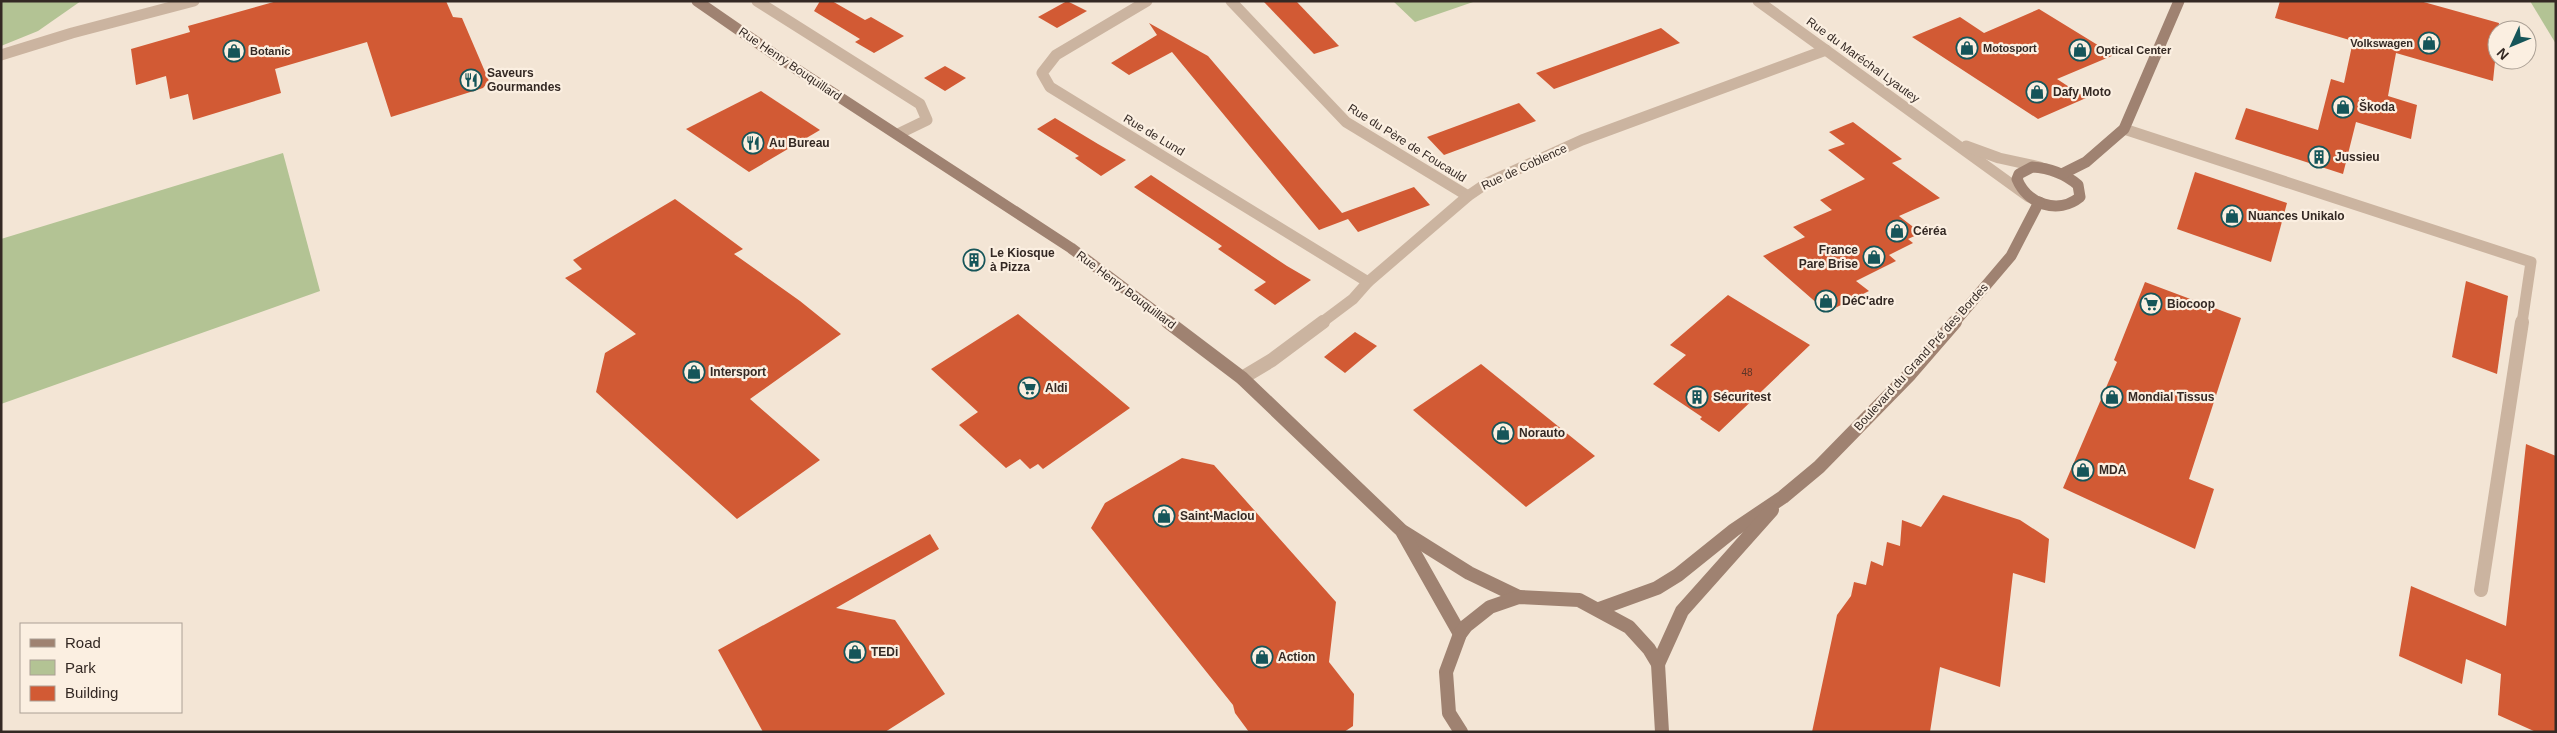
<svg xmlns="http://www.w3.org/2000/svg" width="2557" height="733" viewBox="0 0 2557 733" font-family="Arial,sans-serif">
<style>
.green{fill:#b3c394}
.building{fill:#d25a34}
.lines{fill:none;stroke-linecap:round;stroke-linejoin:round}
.street-far1{stroke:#cbb4a0;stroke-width:11}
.street{stroke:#cbb4a0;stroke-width:14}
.secondary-far1{stroke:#9f8271;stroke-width:11}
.secondary{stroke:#9f8271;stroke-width:14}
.labels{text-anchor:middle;stroke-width:4.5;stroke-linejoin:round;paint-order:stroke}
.number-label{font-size:10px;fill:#5c3528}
.far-poi-label{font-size:11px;font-weight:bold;fill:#342924;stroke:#fbefe1;text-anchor:start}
.street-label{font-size:12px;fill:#342924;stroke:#fbefe1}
.poi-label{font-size:12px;font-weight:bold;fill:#342924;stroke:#fbefe1;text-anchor:start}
</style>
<rect width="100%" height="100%" fill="#f3e5d5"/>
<g class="green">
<path d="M1,1H81L38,31L1,46Z"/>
<path d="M1393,1H1476L1415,22Z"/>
<path d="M2530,1H2556V44Z"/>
<path d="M283,153L320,291L1,404V239Z"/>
</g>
<g class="building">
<path d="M277,1H446L453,17L462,18L489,81L483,88L391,117L367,42L275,69L281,93L193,120L188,94L170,99L166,76L136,85L131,49L190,32L188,26Z"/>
<path d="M820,1H832L865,20L871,17L904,36L874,53L855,42L860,39L814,11Z"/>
<path d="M1067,1L1087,11L1057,28L1038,17Z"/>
<path d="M1263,1H1296L1339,46L1314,54Z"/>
<path d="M2280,1H2420L2499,23L2493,81L2396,53L2388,96L2417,105L2411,139L2356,122L2343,174L2235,139L2246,108L2318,130L2331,79L2344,83L2353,41L2275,18Z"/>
<path d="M2039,9L2114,55L2057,79L2086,98L2038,119L1912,37L1960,17L1984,33Z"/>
<path d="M1149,23L1208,56L1342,213L1414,187L1430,205L1358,232L1348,219L1319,230L1172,52L1129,75L1111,63L1157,35Z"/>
<path d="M1661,28L1680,43L1554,89L1536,73Z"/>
<path d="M945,66L966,78L945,91L924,78Z"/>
<path d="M761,91L820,130L749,172L686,129Z"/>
<path d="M1519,103L1536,121L1444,155L1427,137Z"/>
<path d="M1055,118L1098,144L1126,160L1101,176L1075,158L1079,156L1037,129Z"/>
<path d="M1853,122L1902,159L1892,163L1940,198L1899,216L1921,233L1908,239L1913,243L1889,255L1896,261L1856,281L1869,291L1827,312L1763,256L1805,237L1793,227L1832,210L1820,200L1865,179L1828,150L1845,144L1829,132Z"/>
<path d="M2195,172L2287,203L2271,262L2177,229Z"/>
<path d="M1151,175L1287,266L1311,280L1275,305L1254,290L1266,282L1218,249L1222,246L1134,187Z"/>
<path d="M675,199L743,249L734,254L800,301L841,334L750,399L820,460L737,519L596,392L605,353L636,334L565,278L582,269L573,260Z"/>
<path d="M2466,281L2508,296L2497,374L2452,357Z"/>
<path d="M2145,282L2241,318L2189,479L2214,489L2195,549L2063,488L2117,362L2114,360Z"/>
<path d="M1728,295L1810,345L1719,432L1700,419L1702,417L1653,384L1686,355L1670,345Z"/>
<path d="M1018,314L1130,408L1043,469L1038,464L1030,469L1020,459L1006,468L959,425L978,412L931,369Z"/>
<path d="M1355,332L1377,346L1345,373L1324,357Z"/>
<path d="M1481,364L1595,456L1526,507L1413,410Z"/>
<path d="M2526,444L2556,456V732H2536L2498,715L2501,674L2466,659L2462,684L2399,656L2411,586L2506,626Z"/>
<path d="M1182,458L1214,465L1336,602L1329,662L1354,694L1353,726L1344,732H1249L1235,713L1233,705L1091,528L1105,503Z"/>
<path d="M1943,495L2020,520L2049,539L2045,583L2013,573L2000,687L1940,667L1930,732H1812L1837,615L1851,596L1854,582L1866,585L1871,561L1883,566L1887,542L1900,546L1902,520L1921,527Z"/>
<path d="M930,534L939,549L836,608L895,620L945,694L885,732H763L718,650Z"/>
</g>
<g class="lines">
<g class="street-far1">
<path d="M757,1L920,104L927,120L898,134"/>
<path d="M1147,1L1056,55L1042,73L1050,87L1368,282"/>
<path d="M1231,1L1346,122L1468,196"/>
<path d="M1758,1L2029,197"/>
<path d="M1,55L72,33L194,1"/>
<path d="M2124,129L2531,262L2522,323"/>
<path d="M1966,146L1999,158L2040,167"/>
<path d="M1321,323L1353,299L1368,282L1468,196L1487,183L1582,140L1826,50"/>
</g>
<g class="street">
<path d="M1242,378L1272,360L1323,322"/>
<path d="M2481,590L2522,322"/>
</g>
<g class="secondary-far1">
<path d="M697,1L781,59L1071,248L1170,323"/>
<path d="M2032,167C2050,168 2064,173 2078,185L2080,197C2058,215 2027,204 2017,179L2019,174Z"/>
<path d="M2064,173L2086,162L2124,129L2179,1"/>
<path d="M1954,323L2011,256L2039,202"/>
</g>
<g class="secondary">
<path d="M1168,322L1242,378L1402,531L1469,573L1519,597"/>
<path d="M1403,533L1460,634"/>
<path d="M1599,609L1657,588L1678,575L1734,530L1783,497L1819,467L1910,374L1955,322"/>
<path d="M1658,664L1682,611L1772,510"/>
<path d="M1461,732L1449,713L1446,672L1460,634L1466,626L1490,607L1519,597L1579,600L1629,627L1649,649L1658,664L1662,732"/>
</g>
</g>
<defs>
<g id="shop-ring" transform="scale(1.125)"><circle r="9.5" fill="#fbefe1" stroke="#165559" stroke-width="1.5"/><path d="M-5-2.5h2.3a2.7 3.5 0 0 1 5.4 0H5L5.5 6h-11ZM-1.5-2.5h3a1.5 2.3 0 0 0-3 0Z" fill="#165559"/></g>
<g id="restaurant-ring" transform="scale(1.125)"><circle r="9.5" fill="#fbefe1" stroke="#165559" stroke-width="1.5"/><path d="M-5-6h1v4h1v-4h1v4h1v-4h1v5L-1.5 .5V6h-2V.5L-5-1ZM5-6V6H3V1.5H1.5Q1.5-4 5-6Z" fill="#165559"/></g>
<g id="building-ring" transform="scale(1.125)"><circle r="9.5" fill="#fbefe1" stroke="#165559" stroke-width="1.5"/><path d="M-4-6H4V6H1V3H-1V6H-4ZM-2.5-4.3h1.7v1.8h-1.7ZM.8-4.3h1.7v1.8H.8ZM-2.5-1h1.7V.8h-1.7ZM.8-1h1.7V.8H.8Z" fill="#165559"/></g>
<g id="supermarket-ring" transform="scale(1.125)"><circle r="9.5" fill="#fbefe1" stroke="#165559" stroke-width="1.5"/><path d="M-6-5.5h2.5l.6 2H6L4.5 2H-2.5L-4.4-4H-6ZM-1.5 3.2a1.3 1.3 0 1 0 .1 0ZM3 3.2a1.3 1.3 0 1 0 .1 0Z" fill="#165559"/></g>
</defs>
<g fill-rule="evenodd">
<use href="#shop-ring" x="2429" y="43"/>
<use href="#shop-ring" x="1967" y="48"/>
<use href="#shop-ring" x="2080" y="50"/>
<use href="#shop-ring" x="234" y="51"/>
<use href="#restaurant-ring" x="471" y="80"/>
<use href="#shop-ring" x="2037" y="92"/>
<use href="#shop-ring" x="2343" y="107"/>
<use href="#restaurant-ring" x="753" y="143"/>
<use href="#building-ring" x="2319" y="157"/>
<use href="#shop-ring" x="2232" y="216"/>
<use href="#shop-ring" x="1897" y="231"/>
<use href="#shop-ring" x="1874" y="257"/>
<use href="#building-ring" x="974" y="260"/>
<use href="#shop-ring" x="1826" y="301"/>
<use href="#supermarket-ring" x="2151" y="304"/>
<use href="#shop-ring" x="694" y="372"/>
<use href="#supermarket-ring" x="1029" y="388"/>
<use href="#building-ring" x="1697" y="397"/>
<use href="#shop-ring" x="2112" y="397"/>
<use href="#shop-ring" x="1503" y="433"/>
<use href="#shop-ring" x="2083" y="470"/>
<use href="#shop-ring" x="1164" y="516"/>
<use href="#shop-ring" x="855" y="652"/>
<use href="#shop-ring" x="1262" y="657"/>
</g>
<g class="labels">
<g class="number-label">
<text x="1747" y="376">48</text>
</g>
<g class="far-poi-label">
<text x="2413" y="47" text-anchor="end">Volkswagen</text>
<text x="1983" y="52">Motosport</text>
<text x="2096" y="54">Optical Center</text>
<text x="250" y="55">Botanic</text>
</g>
<g class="street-label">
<text transform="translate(1863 60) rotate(36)" y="4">Rue du Maréchal Lyautey</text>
<text transform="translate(790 64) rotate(34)" y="4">Rue Henry Bouquillard</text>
<text transform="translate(1154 135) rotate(31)" y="4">Rue de Lund</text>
<text transform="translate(1407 143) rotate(32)" y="4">Rue du Père de Foucauld</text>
<text transform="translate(1524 167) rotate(-25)" y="4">Rue de Coblence</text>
<text transform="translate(1126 290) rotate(37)" y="4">Rue Henry Bouquillard</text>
<text transform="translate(1921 357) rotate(-48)" y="4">Boulevard du Grand Pré des Bordes</text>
</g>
<g class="poi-label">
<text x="487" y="77">Saveurs<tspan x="487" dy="14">Gourmandes</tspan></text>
<text x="2053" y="96">Dafy Moto</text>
<text x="2359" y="111">Škoda</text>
<text x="769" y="147">Au Bureau</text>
<text x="2335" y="161">Jussieu</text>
<text x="2248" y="220">Nuances Unikalo</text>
<text x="1913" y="235">Céréa</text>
<text x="1858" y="254" text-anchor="end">France<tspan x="1858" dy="14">Pare Brise</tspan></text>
<text x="990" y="257">Le Kiosque<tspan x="990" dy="14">à Pizza</tspan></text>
<text x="1842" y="305">DéC'adre</text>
<text x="2167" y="308">Biocoop</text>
<text x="710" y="376">Intersport</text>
<text x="1045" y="392">Aldi</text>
<text x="1713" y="401">Sécuritest</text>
<text x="2128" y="401">Mondial Tissus</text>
<text x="1519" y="437">Norauto</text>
<text x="2099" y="474">MDA</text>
<text x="1180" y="520">Saint-Maclou</text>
<text x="871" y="656">TEDi</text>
<text x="1278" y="661">Action</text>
</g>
</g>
<rect width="2557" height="733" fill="none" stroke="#342924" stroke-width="5"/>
<rect x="20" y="623" width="162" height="90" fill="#fbefe1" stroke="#aba095"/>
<rect x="30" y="639" width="25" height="8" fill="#9f8271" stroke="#aba095"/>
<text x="65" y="648" font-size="15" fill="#342924">Road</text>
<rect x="30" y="660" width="25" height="15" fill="#b3c394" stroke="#aba095"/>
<text x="65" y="673" font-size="15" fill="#342924">Park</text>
<rect x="30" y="686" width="25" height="15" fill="#d25a34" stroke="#aba095"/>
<text x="65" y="698" font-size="15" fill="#342924">Building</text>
<g transform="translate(2512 45) rotate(226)"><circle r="24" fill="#fbefe1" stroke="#aba095"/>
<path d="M0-4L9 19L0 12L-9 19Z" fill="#165559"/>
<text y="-8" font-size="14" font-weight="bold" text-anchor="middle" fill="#342924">N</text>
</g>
</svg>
